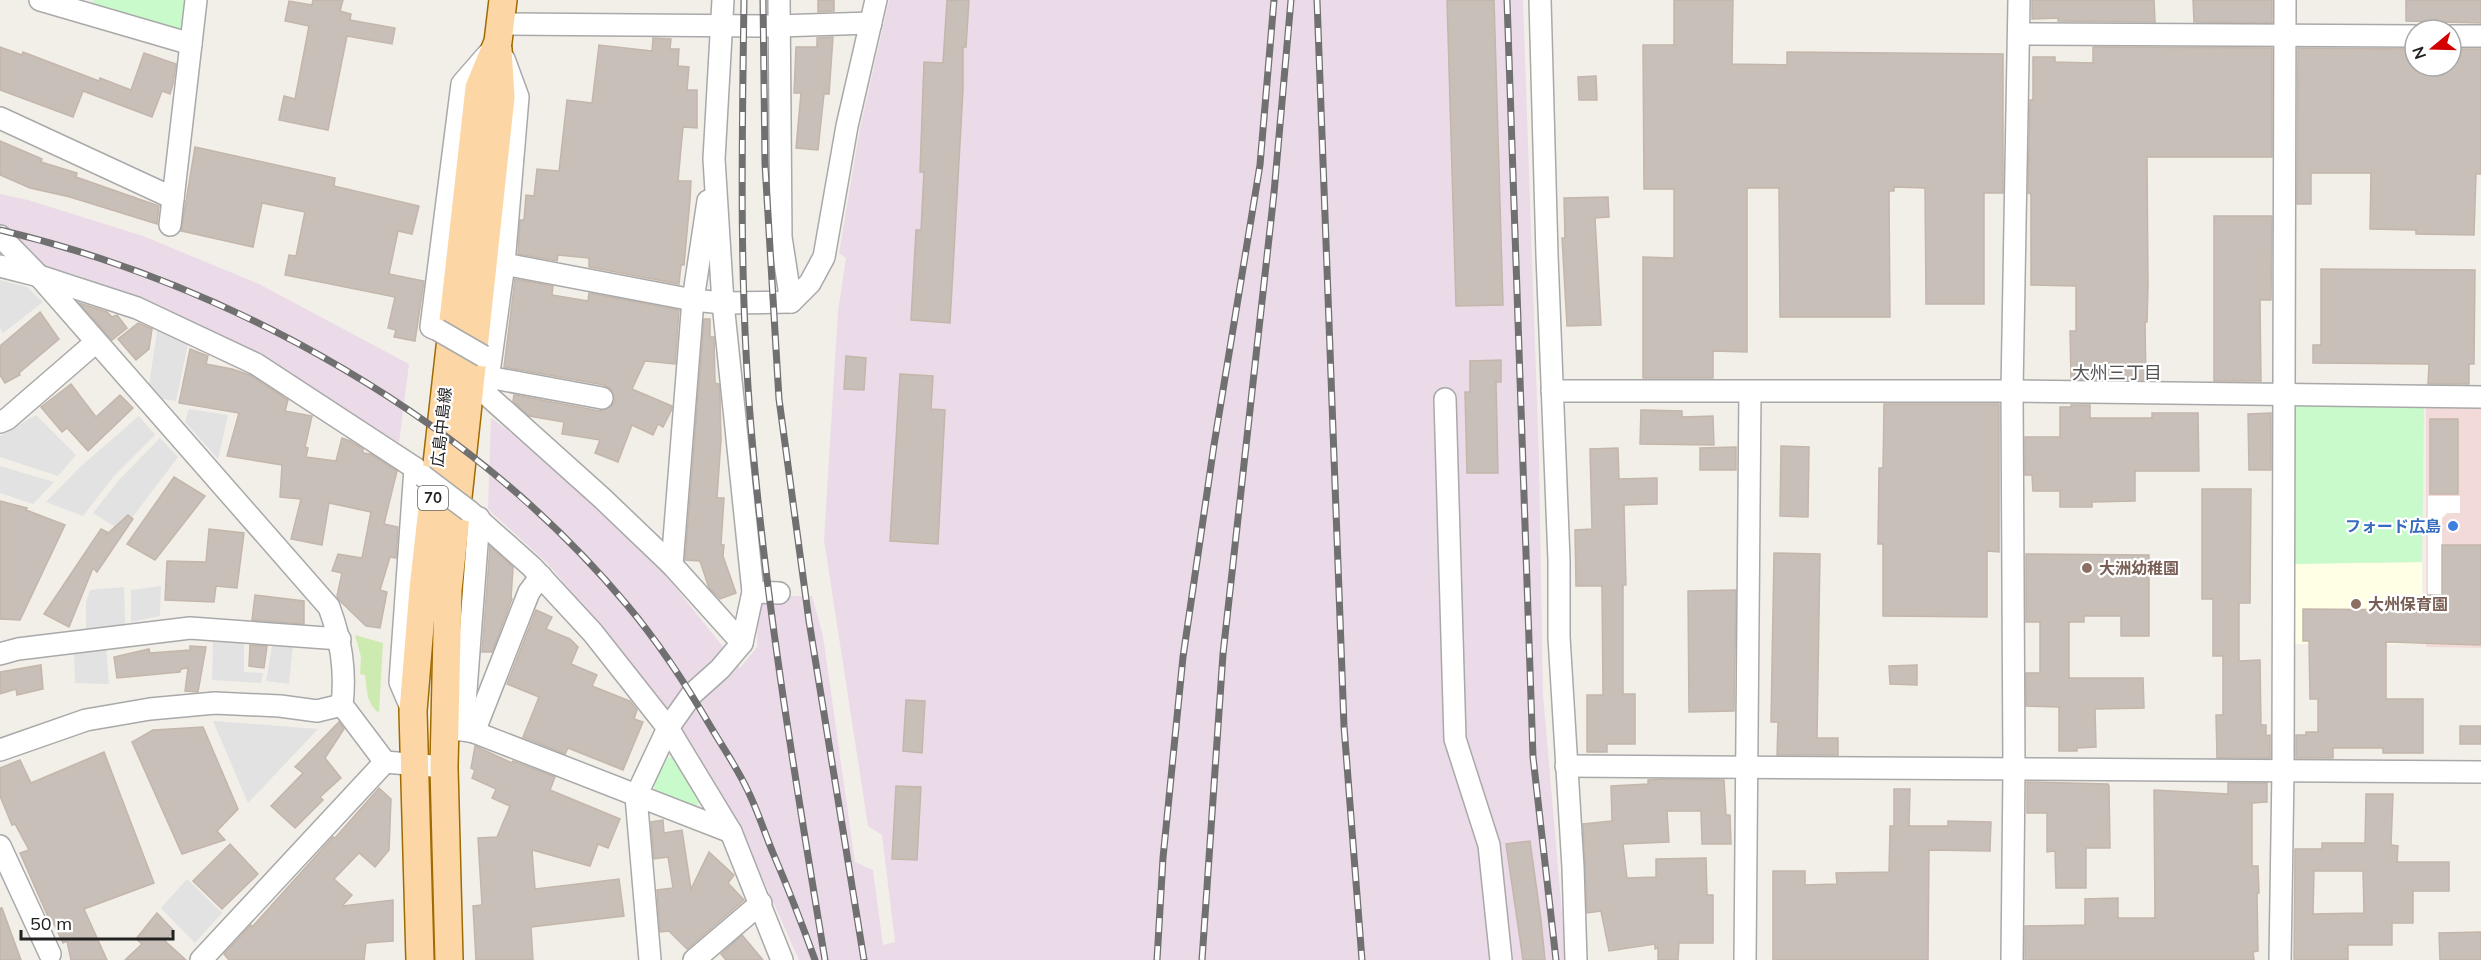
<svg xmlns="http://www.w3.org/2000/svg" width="2481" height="960" viewBox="0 0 2481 960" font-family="Mulish,'Noto Sans JP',sans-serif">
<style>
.commercial{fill:#f2dad9}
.industrial{fill:#ebdbe8}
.education{fill:#ffffe5}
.grass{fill:#cdebb0}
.park{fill:#c8facc}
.parking{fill:#e2e2e2}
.pier{fill:#fff}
.building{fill:#c7bfb8;stroke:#c4b6ab;stroke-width:1.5;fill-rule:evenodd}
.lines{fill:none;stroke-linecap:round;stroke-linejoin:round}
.minor-casing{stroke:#a9a9a9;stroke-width:24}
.major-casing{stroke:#a06b00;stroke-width:30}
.minor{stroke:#fff;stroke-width:21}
.major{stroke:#fcd6a4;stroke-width:27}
.rail-casing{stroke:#707070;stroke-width:7}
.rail{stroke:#fff;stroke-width:4.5;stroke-dasharray:14;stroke-linecap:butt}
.minor-bridge-casing{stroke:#a9a9a9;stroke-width:24;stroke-linecap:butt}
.minor-bridge{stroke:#fff;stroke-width:21}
.shop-dot{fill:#3f7fe0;stroke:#fff;stroke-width:2}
.education-dot{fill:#8d6e63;stroke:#fff;stroke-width:2}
.labels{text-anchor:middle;stroke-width:4.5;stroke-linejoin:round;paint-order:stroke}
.shield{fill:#fff;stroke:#646464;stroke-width:1.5}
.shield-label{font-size:15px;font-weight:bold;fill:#222}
.street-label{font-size:16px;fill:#222;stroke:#fff}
.shop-label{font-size:16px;font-weight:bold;fill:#366cbe;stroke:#fff;text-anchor:end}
.education-label{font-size:16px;font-weight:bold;fill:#785e54;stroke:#fff;text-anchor:start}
.neighbourhood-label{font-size:18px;fill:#555;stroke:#fff}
</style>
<rect width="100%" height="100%" fill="#f2efe9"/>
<path class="commercial" d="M2426,405H2481V648L2426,647Z"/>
<g class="industrial">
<path d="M889,0H1523L1539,459L1543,694L1566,960H799L746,841L679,728L603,630L548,564L488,509L491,418L571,478L656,563L740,668L757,647L758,596H812L823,636L855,862L873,870L883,945L895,942L882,835L868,826L824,540L838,311L846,258L839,253L860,128Z"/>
<path d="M0,194L28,200L143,236L259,284L409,364L399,443L262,356L77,275L0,257Z"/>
</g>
<path class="education" d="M2422,562L2423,644H2288L2290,564Z"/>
<path class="grass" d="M355,635L383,643L379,713C366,703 367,690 365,675L360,674L361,657Z"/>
<g class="park">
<path d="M93,0H186L182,34L92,8Z"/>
<path d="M2300,403L2424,405L2422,562L2290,564L2291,410Z"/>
<path d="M674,757L700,801L694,808L657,794L653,783L668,758Z"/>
</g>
<g class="parking">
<path d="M0,280L27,287L43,302L3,333L0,328Z"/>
<path d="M158,324L189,339L176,401L163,399L149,385Z"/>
<path d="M189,409L228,415L218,459L185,422Z"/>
<path d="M36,415L76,455L58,476L0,457V436Z"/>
<path d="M139,416L155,435L114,476L83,516L46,502L80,467Z"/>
<path d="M160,438L178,457L122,531L93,513L120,479Z"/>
<path d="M0,466L54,482L33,504L0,493Z"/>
<path d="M161,586L160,616L131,622V590Z"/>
<path d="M124,587L125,625L86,630V602L90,590Z"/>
<path d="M213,638L244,640V672L263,673L261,683L212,680Z"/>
<path d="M273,641L293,644L289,684L266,681Z"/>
<path d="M106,646L109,684L75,683L74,650Z"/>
<path d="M213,721L318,729L248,803Z"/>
<path d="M187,879L222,913L195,943L161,908Z"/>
</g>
<path class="pier" d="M2428,496H2460V513H2447L2442,518V595H2428Z"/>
<g class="building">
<path d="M313,0H343L340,11L351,14L350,20L395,28L392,44L347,36L328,130L279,120L284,96L295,99L309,26L285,21L289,1L312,5Z"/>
<path d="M818,0H834V11L818,12Z"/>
<path d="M947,0H969L966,47H963V89L950,323L911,320L916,230H921L924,172H920L924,62L943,63Z"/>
<path d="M1447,0H1494L1503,305L1456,306Z"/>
<path d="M1674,0H1733L1732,64L1787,65V52L2003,54V193H1984V304H1926L1925,188L1894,187V191H1889L1890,317H1780L1779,188H1747V352L1713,351V378H1643V257L1674,258V189H1644L1643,45H1674Z"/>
<path d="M2032,0H2154L2155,22L2058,21V18L2032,19Z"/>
<path d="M2193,0H2272V23L2194,22Z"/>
<path d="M2406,0H2481V23L2406,21Z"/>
<path d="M833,37L829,94H824L818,150L796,148L801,93H794L796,47H817V38Z"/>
<path d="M653,38L671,39L670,49H679L678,66L689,67L687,90H697V128L683,127L678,181H691L690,200L684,265H681L679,284L589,267V258L558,255L557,261L518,254L520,220H524L526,195L534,196L537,169L559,171L567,100L592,103L599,45L652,51Z"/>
<path d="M0,47L22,55L23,52L99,81L100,78L131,90L144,53L176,64L173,84L170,94L162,91L152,117L83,91L73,117L0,90Z"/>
<path d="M2093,47L2272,48V157H2147L2148,286L2147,322H2145L2146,380L2071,379L2070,331H2076V286L2031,285V194L2028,193L2030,100H2033V57H2055V62L2093,63Z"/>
<path d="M2298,48L2415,49V66H2451V49H2481V174H2476L2474,235L2416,234V230L2370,229L2371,173H2311V204H2297Z"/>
<path d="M1596,76L1597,100H1579L1578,77Z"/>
<path d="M0,141L42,159L41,162L77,173L76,177L159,206L157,224L70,197L30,188L0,175Z"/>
<path d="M195,147L335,178L334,186L419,206L412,234L398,231L389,274L424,281L415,341L394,337L396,330L388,328L395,297L285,275L289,255L296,256L305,212L262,203L253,247L181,231Z"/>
<path d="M1608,197L1609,217L1595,218L1601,325L1567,326L1562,238H1565L1564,198Z"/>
<path d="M2214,216H2272L2271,300H2260L2261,381H2214Z"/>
<path d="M2321,269L2475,270L2474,364H2469V384H2428L2429,364L2313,363V345H2321Z"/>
<path d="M515,279L553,286L552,295L588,301L589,293L679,310L675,364L645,361L632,389L672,406V409L663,427L658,424L653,435L632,425L618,462L595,453L600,440L562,434L564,422L529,416L513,401L514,395L600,411L611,407L615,400L611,389L604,385L504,367Z"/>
<path d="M79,303L107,312L112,317L117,315L127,328L112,340Z"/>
<path d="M40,312L59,339L19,373L20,375L5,383L0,375V346Z"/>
<path d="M704,319H710V337H714L715,383L719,384L720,397L721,440L717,498H724L721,545H724L723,556L736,593L720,599L709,588L700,561L685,560Z"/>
<path d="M138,323L152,329L149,349L136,360L118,339Z"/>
<path d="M190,349L208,356L206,364L232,369L250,375L288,400L285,411L312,416L305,447L308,448L306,457L336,461L342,438L350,441L363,449V453L371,454L397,471L384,524L398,527L396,558L390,557L380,590L387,592L380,628L366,626L339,600L337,596L342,573L332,571L338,554L362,558L371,512L329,503L322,545L291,539L301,499L280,497L282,465L227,456L239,413L179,403Z"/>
<path d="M846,356L866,358L864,390L844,389Z"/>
<path d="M1501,360V382H1496L1498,473H1467L1465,392H1470V361Z"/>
<path d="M900,374L933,376L931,409L945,410L938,544L890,541Z"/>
<path d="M71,384L96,417L120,395L133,408L88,451L67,428L62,432L41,407Z"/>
<path d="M1884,404H1999V552L1987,551V617L1883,616V544H1878L1879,468H1883Z"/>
<path d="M2071,405H2090V418H2152V413H2198L2199,471H2135V501L2092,502V507H2060V491H2033L2032,475H2025V437H2060V407H2071Z"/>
<path d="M1641,410L1682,411V417L1713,416L1714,445L1640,444Z"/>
<path d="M2271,413V470H2249L2248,414Z"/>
<rect x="2430" y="419" width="28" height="75"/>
<path d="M1781,446L1809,447L1808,517L1780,516Z"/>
<path d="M1736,447V470H1700V448Z"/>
<path d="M1618,448L1619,479L1657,478V504L1624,505L1626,585H1623V694H1635V744H1607V752H1587V695H1603L1602,586H1576L1575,530L1592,529L1590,449Z"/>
<path d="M174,477L205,496L155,560L127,544Z"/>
<path d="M2202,489H2251L2250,603H2239V661L2260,660L2261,725H2266V736L2270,735V758H2217L2216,715H2223V656H2213V599H2202Z"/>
<path d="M0,501L27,508L26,510L65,525L20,620L0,619Z"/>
<path d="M128,515L133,519L97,572L93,568L69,627L44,614L101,529L107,532L106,535Z"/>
<path d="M209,529L244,533L237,588L216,586L214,602L165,600L167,561L206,562Z"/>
<path d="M2442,545H2481V645L2386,642V699H2423V753H2383V748H2333V758H2296V735H2306V732H2318V699H2310L2309,641H2303V609L2428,610V595H2442Z"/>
<path d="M490,546L513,567L511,599H512L492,652H482Z"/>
<path d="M1774,553L1820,554L1817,738H1838V755H1777L1778,722H1771Z"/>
<path d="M2026,554L2149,555V636H2121V616H2084V622H2069V678H2143L2144,708L2095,709L2096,747L2077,748V751H2059V707L2026,706V673H2040V622H2026Z"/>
<path d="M1736,590L1734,711L1689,712L1688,591Z"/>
<path d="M255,595L304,601V624L252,620Z"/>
<path d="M536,610L552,617L546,629L570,639L578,647L571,664L597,675L592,686L630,701L637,710L634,719L643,722L623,770L568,748L565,754L523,737L539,697L507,684Z"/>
<path d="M250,645L267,646L264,668L249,666Z"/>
<path d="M190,646L206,647L198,692L185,691L188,668L181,669L180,672L117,678L114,657L149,649L150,653L190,650Z"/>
<path d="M41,665L43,689L17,695L16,689L0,694V672Z"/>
<path d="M1917,665V685L1890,684L1889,666Z"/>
<path d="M906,700L925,701L922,753L903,751Z"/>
<path d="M339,722L344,729L325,758L341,778L320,797L323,800L295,828L271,806L303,773L295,767Z"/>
<rect x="2460" y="726" width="21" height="18"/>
<path d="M203,727L238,809L217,831L225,840L182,854L132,742L153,730Z"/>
<path d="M475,746L512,763L513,761L555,777L550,790L620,819L608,848L598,844L590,866L532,850L535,889L619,879L624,916L531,927L533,960H476L473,906L482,905L478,838L497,837L510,806L492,798L496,789L472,778L475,770L471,768Z"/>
<path d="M104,752L154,883L84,909L107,960H71L67,941L63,943L51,918L49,919L20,853L29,850L15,824L12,825L0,796V768L20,760L31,783Z"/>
<path d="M1663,779L1724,780L1726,815H1730L1731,844H1702L1701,811H1667L1669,842L1623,844L1627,878L1656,877V859L1706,858L1707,895H1713V943H1679L1678,960H1658V948L1655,949V944L1609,951L1601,911L1587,913L1583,824L1612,821L1611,786L1648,784V780Z"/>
<path d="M2027,782L2108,784L2109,786L2110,848H2086V888H2056L2055,851L2047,852V813H2027Z"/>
<path d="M2228,783H2267V802L2252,803V866H2258L2259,893H2257L2258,951L2253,952L2254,960H2025V926L2085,925V899L2118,898V918H2155L2154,790L2228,794Z"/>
<path d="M896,786L921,787L917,860L892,859Z"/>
<path d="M379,788L391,799L389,850L375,867L359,853L334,879L352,895L342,906L393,900V941L366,943L364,960H229L224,954L251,925L252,927L333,837L335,838Z"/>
<path d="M1894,789H1910L1909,826H1948V821L1991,822L1990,851L1929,850L1928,960H1773V871H1805V885L1837,884L1836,873L1889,872L1890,826H1894Z"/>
<path d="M2366,794H2393L2391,845L2398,846L2397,862H2449V891H2413V923H2392V945H2348V960H2294L2295,849H2322V843H2365ZM2314,871H2363L2364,913L2313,914Z"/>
<path d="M663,820L664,833L682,830L691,889L709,852L734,875L728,883L744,900L687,949L669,931L660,932L657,890L673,888L668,857L654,859L651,822Z"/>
<path d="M1530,841L1541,920L1545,960H1523L1506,844Z"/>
<path d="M230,844L258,874L222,909L193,881Z"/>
<path d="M0,908H2L21,960H0Z"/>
<path d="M157,913L174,931L165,941L186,960H125L142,944L136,939Z"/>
<path d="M2481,932V960H2440L2439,933Z"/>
<path d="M742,935L763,960H726L721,954Z"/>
</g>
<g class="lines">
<g class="minor-casing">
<g id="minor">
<path d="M40,0L191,44"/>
<path d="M779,0L781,237L791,302"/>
<path d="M1540,0L1547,255L1559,560V637L1573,867L1576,960"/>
<path d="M501,24L778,26L871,23"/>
<path d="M2019,34L2415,36"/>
<path d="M2451,36H2481"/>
<path d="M504,59L518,97L504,264L486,394L602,498L672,565L742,643"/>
<path d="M0,118L173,198"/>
<path d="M170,225L196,0"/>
<path d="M0,236L39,276L329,607C341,640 346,670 342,705"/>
<path d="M504,264L693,300L723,303L791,302L810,283L824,257L847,126L876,0"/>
<path d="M0,266L39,276L137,308L256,364L415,468L423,476"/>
<path d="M438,330L431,327L462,84L488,54"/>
<path d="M488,377L602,398"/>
<path d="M1552,391H2012L2481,397"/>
<path d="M1445,399L1455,739L1489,845L1501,960"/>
<path d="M0,422L7,419L96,342"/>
<path d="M469,511L532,567L593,633L668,728L731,832L782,960"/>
<path d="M672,565L693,300L708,201"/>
<path d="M753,592L779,593"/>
<path d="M0,654L18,649L190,628L340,639"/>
<path d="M412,710L400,682L415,468"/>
<path d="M444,730H463L474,732L731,832"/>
<path d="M463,730L479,518"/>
<path d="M474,732L529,592L541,576"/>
<path d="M0,750L86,720L150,709L215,703L280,706L317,711L342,705L385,762L444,767"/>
<path d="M1566,766L2481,772"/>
<path d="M0,846L50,954"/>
<path d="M201,960L385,762"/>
<path d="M650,960L636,796L668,728L692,694L720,669L742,643L753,592L723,303L714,159L723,0"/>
<path d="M694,960L761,903"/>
<path d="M1745,960L1750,392"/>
<path d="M2012,960L2014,770L2012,391L2019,0"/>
<path d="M2280,960L2283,771L2285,0"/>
</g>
</g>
<g class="major-casing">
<g id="major">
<path d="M420,960L413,711L423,589L479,88L498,42L503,0"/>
<path d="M449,960L444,767L448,590L501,97L498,49"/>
</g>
</g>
<use href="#minor" class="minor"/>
<use href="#major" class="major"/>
<g class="rail-casing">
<g id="rail">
<path d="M744,0C742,142 739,285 751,427C766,606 796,783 825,960"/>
<path d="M763,0L765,164L779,399L809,621L864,960"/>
<path d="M1317,0L1344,726L1362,960"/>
<path d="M1507,0L1533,757L1556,960"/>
<path d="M0,230C235,286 471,419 627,605C659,643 687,686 712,729C724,749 737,768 747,789C757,809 764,831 773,853C788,888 802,924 815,960"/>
<path d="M1157,960L1163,858L1183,657L1214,445L1260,165L1274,0"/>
<path d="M1202,960L1223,654L1274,193L1291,0"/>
</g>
</g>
<use href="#rail" class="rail"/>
<g class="minor-bridge-casing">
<g id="minor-bridge">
<path d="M438,330L483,356"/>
<path d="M423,476L469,511"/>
</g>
</g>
<use href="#minor-bridge" class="minor-bridge"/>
</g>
<circle class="shop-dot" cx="2453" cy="526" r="6"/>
<g class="education-dot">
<circle cx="2087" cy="568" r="6"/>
<circle cx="2356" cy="604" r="6"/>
</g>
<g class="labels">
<rect class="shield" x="418" y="486" width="30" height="24" rx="4.5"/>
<g class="shield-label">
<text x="433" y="503">70</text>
</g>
<g class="street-label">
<text transform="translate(441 427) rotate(-84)" y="6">広島中島線</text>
</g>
<g class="shop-label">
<text x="2441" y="532">フォード広島</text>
</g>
<g class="education-label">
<text x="2099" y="574">大洲幼稚園</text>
<text x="2368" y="610">大州保育園</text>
</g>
<g class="neighbourhood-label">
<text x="2117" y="379">大州三丁目</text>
</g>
</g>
<g transform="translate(2433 48) rotate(251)"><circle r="28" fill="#ffffff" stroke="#a7a7a7" stroke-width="1.5"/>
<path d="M0-4.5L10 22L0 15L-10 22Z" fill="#d40000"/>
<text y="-9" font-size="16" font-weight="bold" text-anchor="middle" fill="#222222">N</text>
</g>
<path d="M21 930v9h152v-9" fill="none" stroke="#222222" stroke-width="3"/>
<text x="30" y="930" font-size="18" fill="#222222" stroke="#ffffff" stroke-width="4.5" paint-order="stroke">50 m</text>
</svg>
